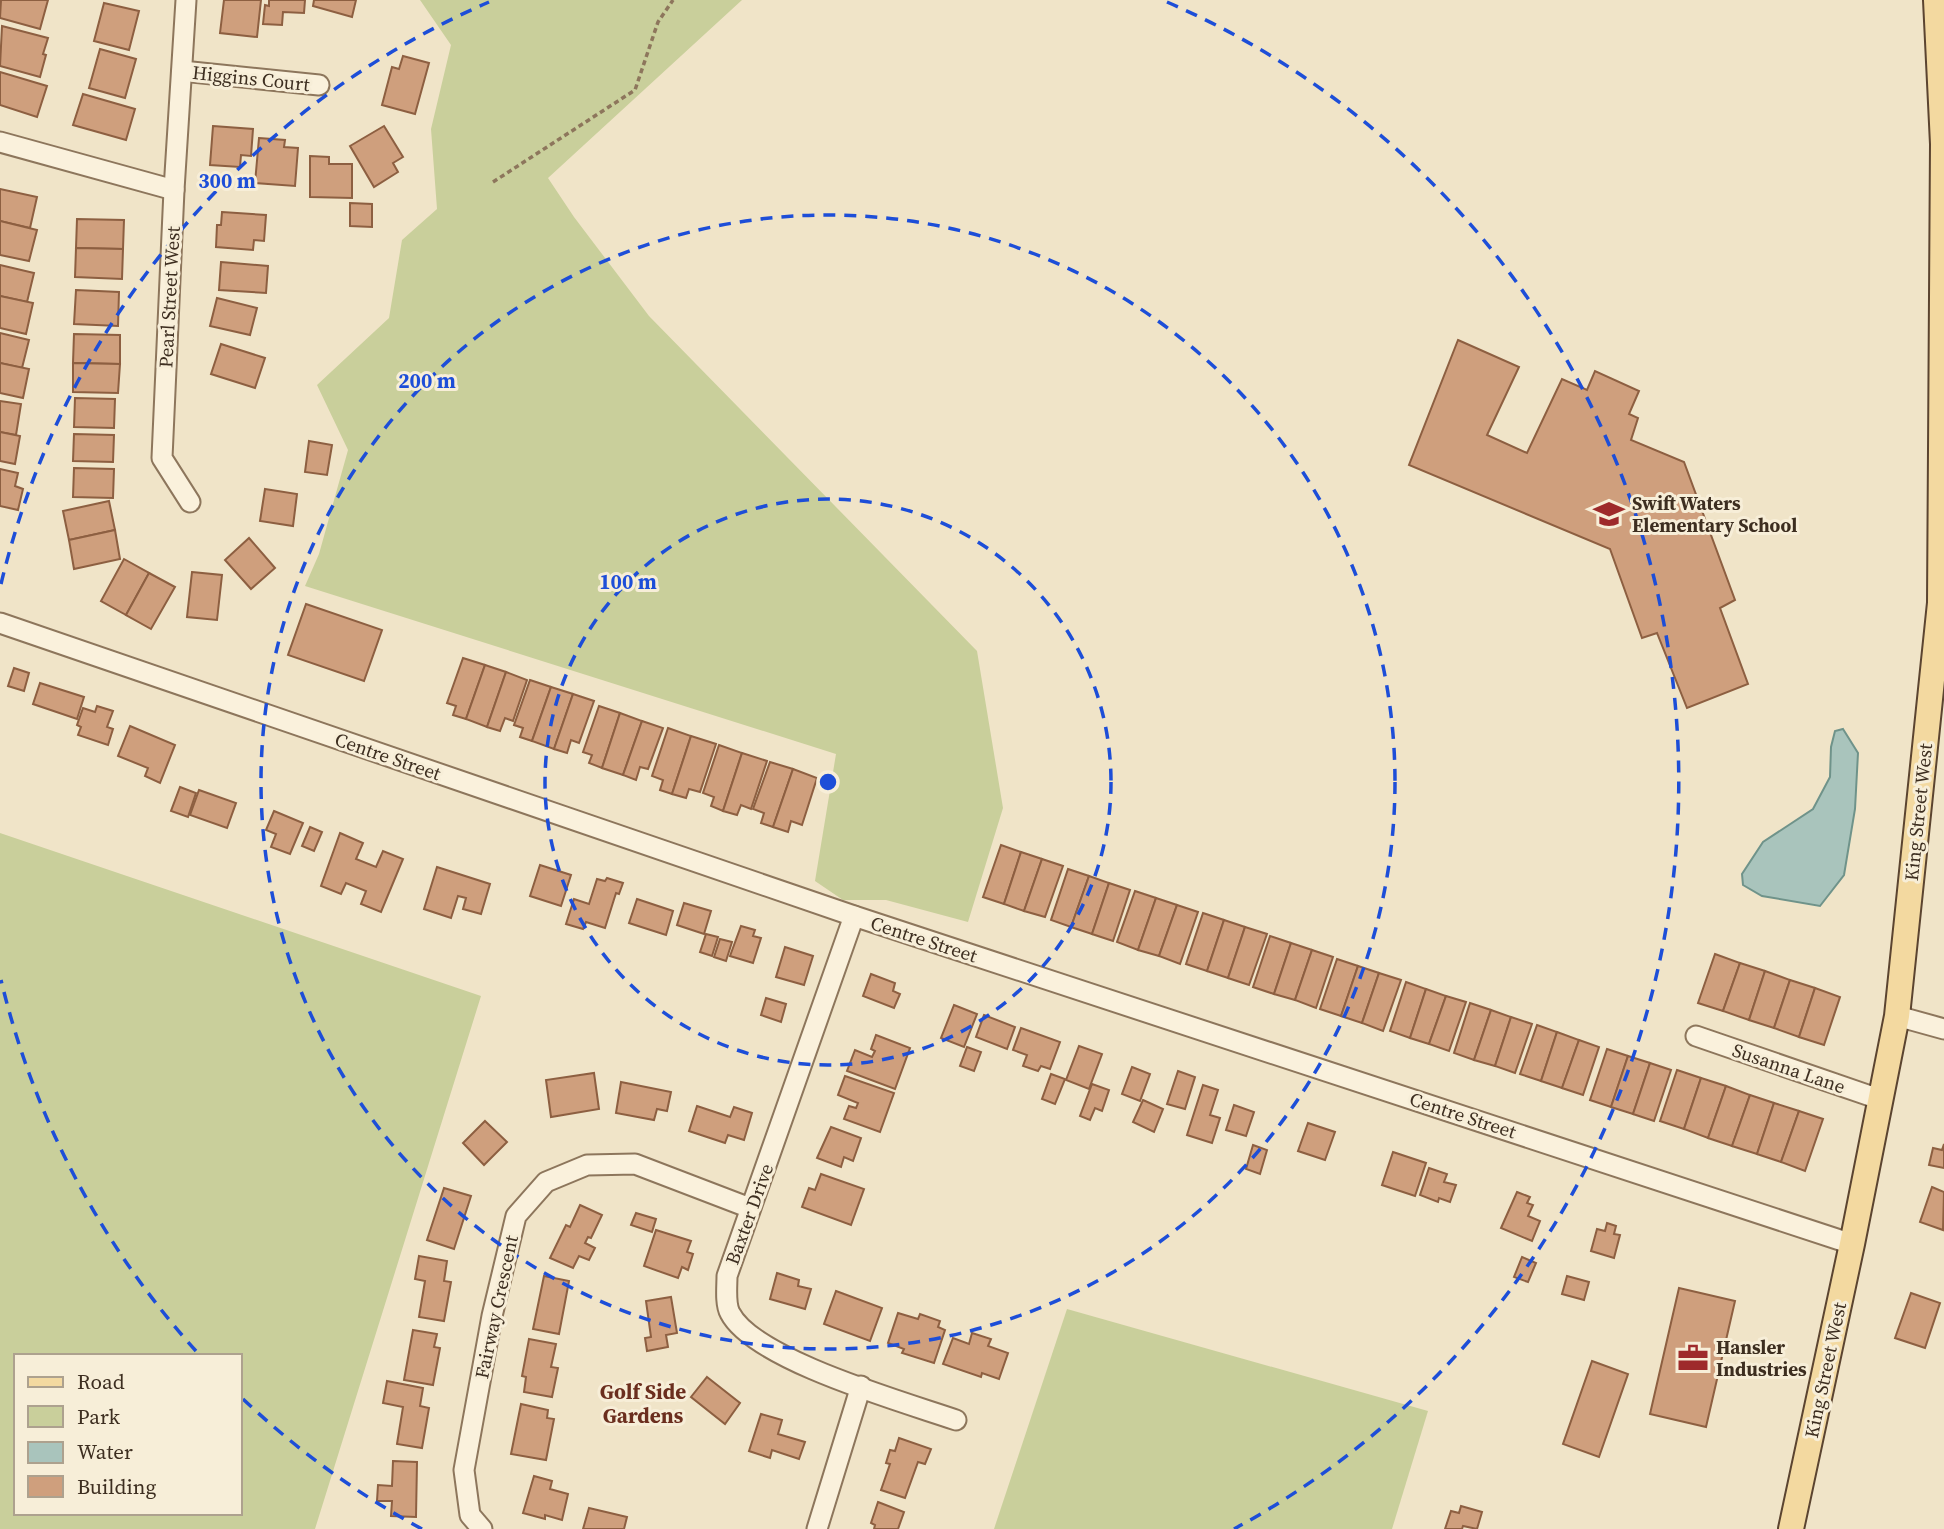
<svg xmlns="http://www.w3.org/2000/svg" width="1944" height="1529" viewBox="0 0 1944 1529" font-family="'Source Serif 4',serif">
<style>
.green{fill:#c9cf9b;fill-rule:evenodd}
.water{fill:#a9c4bc;stroke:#6f938a;stroke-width:2}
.building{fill:#cf9f7d;stroke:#8d5f41;stroke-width:2}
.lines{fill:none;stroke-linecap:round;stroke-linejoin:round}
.minor-casing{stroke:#8d765c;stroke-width:23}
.major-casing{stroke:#5b4430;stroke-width:28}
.path{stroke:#8d765c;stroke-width:3.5;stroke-dasharray:5 3.5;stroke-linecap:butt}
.minor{stroke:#faf1dc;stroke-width:19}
.major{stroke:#f3d9a0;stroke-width:24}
.ring{fill:none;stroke:#1d4ed8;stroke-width:3.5;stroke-dasharray:12 9}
.labels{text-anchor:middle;stroke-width:6;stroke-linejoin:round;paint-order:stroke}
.street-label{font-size:19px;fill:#3d2e20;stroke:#f7eed8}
.poi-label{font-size:19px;font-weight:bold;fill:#3d2e20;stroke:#f7eed8;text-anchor:start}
.neighbourhood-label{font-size:21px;font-weight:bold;fill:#6b2e1e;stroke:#f7eed8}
.centre{fill:#1d4ed8;stroke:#f7eed8;stroke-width:3.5}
.ring-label{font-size:21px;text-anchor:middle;font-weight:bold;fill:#1d4ed8;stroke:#f7eed8;stroke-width:6;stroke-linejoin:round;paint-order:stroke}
</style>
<rect width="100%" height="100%" fill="#f0e4c8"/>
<g class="green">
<path d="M420,0H742L548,178L574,217L649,316L977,651L1003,808L968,922L886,900H843L815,881L836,754L305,586L319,554L348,450L317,385L389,318L402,240L437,209L431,129L451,45Z"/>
<path d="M0,833L481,996L315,1529H0ZM16,1356H240V1513H16Z"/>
<path d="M1067,1309L1428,1411L1392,1529H994Z"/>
</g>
<path class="water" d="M1843,729L1858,753L1855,809L1844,875L1820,906L1762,896L1743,885L1742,874L1763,842L1813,809L1830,777L1831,747L1835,731Z"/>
<g class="building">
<path d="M1,0H48L40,29L0,18Z"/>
<path d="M224,0H261L257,37L220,33Z"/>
<path d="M269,0H305L304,13L283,12L282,25L263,24L265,5L269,6Z"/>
<path d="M314,0H356L352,17L313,6Z"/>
<path d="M104,3L139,11L129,50L94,41Z"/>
<path d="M2,26L48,38L43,54L46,55L40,77L0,66Z"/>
<path d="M100,49L136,59L125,98L89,88Z"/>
<path d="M403,56L429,63L415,114L382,105L392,67L399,69Z"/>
<path d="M0,72L47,86L37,117L0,105Z"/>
<path d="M83,94L135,109L126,140L73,125Z"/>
<path d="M213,126L253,129L251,156L241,155L240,167L210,165Z"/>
<path d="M384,126L403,157L393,163L398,172L374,187L350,146Z"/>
<path d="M259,138L285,140L284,147L298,148L295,186L255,183Z"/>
<path d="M310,156L329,157V164H352V198L310,197Z"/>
<path d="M0,189L37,197L30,228L0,221Z"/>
<path d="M350,203L372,204V227L350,226Z"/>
<path d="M222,212L266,215L264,241L254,240L253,250L216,247L217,225H221Z"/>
<path d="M77,219L124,220L123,249L76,248Z"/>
<path d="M0,221L37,230L29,261L0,255Z"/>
<path d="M76,248L123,249L122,279L75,277Z"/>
<path d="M221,262L268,266L266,293L219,290Z"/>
<path d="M0,265L34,273L27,302L0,296Z"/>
<path d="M76,290L119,292L118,326L74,324Z"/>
<path d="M0,296L33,303L26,334L0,328Z"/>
<path d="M217,298L257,308L250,335L210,326Z"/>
<path d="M0,333L29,340L22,368L0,363Z"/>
<path d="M74,334L120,335V364L73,363Z"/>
<path d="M1458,340L1519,367L1487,435L1527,453L1562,379L1587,390L1595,371L1639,391L1629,414L1638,418L1631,440L1684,462L1735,600L1720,608L1748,684L1687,708L1657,633L1642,638L1610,549L1409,465Z"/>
<path d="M221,344L265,358L255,388L211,374Z"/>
<path d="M0,363L29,369L23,398L0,393Z"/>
<path d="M73,363L120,364L118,393L73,392Z"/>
<path d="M75,398L115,399L114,428L74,427Z"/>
<path d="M0,401L21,404L16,435L0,432Z"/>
<path d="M0,432L20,436L15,464L0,461Z"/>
<path d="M74,434L114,435L113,462L73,461Z"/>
<path d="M309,441L332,445L327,475L305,472Z"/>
<path d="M74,468L114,469L113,498L73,497Z"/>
<path d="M0,469L18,473L15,486L23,489L18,510L0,506Z"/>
<path d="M265,489L297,494L293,526L260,521Z"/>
<path d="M109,501L115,530L69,540L63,511Z"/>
<path d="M115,530L120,559L74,569L69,540Z"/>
<path d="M249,538L275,568L251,589L225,560Z"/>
<path d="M124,559L149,573L126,615L101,601Z"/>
<path d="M192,572L222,575L217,620L187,617Z"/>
<path d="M149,573L175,587L151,629L126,615Z"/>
<path d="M306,604L382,630L364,681L288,655Z"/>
<path d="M463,658L485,665L466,719L453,715L456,706L447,703Z"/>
<path d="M485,665L506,672L487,727L466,719Z"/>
<path d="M14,668L29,673L24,691L8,686Z"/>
<path d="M506,672L527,680L513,721L505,718L500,731L487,727Z"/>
<path d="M530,680L551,687L532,741L520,737L523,728L514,725Z"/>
<path d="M40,683L84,697L77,719L33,704Z"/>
<path d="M551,687L573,694L554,749L532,741Z"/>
<path d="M573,694L594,701L579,743L571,740L567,753L554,749Z"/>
<path d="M97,706L113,711L107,727L113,729L108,745L78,735L81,727L77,725L83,708L95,712Z"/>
<path d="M599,706L620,713L602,768L589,763L592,755L583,752Z"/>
<path d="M620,713L642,721L623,775L602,768Z"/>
<path d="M642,721L663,728L648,769L640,767L636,780L623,775Z"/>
<path d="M130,726L175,745L160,783L145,776L148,768L118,756Z"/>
<path d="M668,728L691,736L672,794L660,790L663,780L652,776Z"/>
<path d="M691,736L716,744L700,792L689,789L686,798L672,794Z"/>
<path d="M719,745L742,753L723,811L711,806L714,797L703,793Z"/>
<path d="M742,753L767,761L751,809L741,805L737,815L723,811Z"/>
<path d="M770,762L793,769L773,827L761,823L764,813L753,809Z"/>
<path d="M793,769L817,778L802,825L791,821L788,832L773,827Z"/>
<path d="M180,787L196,793L188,817L171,811Z"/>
<path d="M199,790L236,803L227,828L190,815Z"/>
<path d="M274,811L303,823L290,854L271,847L276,834L266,830Z"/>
<path d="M310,827L322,832L314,851L302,846Z"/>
<path d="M340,833L363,843L356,859L376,867L383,851L403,859L381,912L361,904L366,891L346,883L341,894L321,886Z"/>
<path d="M1001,845L1021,852L1004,904L983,897Z"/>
<path d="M1021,852L1042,859L1024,911L1004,904Z"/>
<path d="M1042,859L1063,866L1045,917L1024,911Z"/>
<path d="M540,865L571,875L561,906L530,896Z"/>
<path d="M437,867L490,884L481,914L463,909L466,898L458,896L451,918L424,909Z"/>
<path d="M1068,869L1089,876L1071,927L1051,920Z"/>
<path d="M1089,876L1109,883L1092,934L1071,927Z"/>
<path d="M607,878L623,883L619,894L616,893L605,928L586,922L583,929L566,924L574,899L589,904L597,879L605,881Z"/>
<path d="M1109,883L1130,890L1113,941L1092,934Z"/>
<path d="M1135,891L1156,898L1138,950L1117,942Z"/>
<path d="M1156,898L1177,905L1159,956L1138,950Z"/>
<path d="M637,899L673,911L666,935L629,923Z"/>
<path d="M684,903L711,911L704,934L677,925Z"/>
<path d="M1177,905L1198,912L1180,964L1159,956Z"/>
<path d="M1203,913L1224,920L1207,971L1186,964Z"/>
<path d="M1224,920L1245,927L1228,978L1207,971Z"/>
<path d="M741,926L755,930L753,936L761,938L753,963L730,956Z"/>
<path d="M1245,927L1267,934L1249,985L1228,978Z"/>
<path d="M706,934L718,937L712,956L700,952Z"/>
<path d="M1270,936L1291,943L1274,994L1253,987Z"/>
<path d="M720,939L732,942L726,961L714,957Z"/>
<path d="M1291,943L1312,950L1295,1000L1274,994Z"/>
<path d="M785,947L813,956L804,985L776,977Z"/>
<path d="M1312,950L1333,957L1316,1008L1295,1000Z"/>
<path d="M1715,954L1740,963L1723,1011L1698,1003Z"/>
<path d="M1337,959L1358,966L1341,1016L1320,1009Z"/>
<path d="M1740,963L1765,971L1749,1020L1723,1011Z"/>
<path d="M1358,966L1379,973L1362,1023L1341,1016Z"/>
<path d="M1765,971L1790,980L1774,1028L1749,1020Z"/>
<path d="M1379,973L1401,980L1383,1031L1362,1023Z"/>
<path d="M871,974L895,983L893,991L900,994L894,1008L863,996Z"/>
<path d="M1790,980L1815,988L1799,1037L1774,1028Z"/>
<path d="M1406,982L1426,989L1410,1038L1390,1031Z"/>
<path d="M1815,988L1840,997L1824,1045L1799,1037Z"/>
<path d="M1426,989L1446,996L1429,1044L1410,1038Z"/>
<path d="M1446,996L1466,1002L1449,1051L1429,1044Z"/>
<path d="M766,998L786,1004L781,1022L761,1015Z"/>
<path d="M1470,1003L1491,1010L1474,1060L1454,1053Z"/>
<path d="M954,1005L977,1014L964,1047L941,1038Z"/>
<path d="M1491,1010L1511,1017L1495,1066L1474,1060Z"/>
<path d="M984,1015L1015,1027L1007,1049L976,1037Z"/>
<path d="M1511,1017L1532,1024L1515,1073L1495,1066Z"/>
<path d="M1537,1025L1557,1032L1541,1081L1520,1074Z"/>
<path d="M1021,1028L1060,1042L1050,1069L1041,1066L1038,1071L1023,1066L1027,1055L1013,1050Z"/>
<path d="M1557,1032L1579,1040L1562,1088L1541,1081Z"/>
<path d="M876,1035L910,1048L895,1089L847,1071L855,1050L872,1057L875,1051L871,1049Z"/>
<path d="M1579,1040L1599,1047L1583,1095L1562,1088Z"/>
<path d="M1079,1046L1102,1054L1089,1089L1066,1080Z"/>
<path d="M967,1047L981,1052L974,1071L960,1066Z"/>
<path d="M1607,1049L1628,1056L1611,1107L1590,1100Z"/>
<path d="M1628,1056L1650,1063L1633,1114L1611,1107Z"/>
<path d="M1650,1063L1671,1070L1654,1121L1633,1114Z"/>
<path d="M1132,1067L1150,1074L1140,1101L1122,1094Z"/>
<path d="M1677,1070L1701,1078L1684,1129L1660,1121Z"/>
<path d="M1178,1071L1195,1077L1185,1109L1167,1104Z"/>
<path d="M594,1073L599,1109L551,1117L546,1080Z"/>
<path d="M1051,1074L1065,1079L1055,1104L1042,1099Z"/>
<path d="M845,1076L894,1093L880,1132L844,1119L849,1106L856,1108L858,1103L838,1095Z"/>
<path d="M1701,1078L1726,1086L1708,1138L1684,1129Z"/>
<path d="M621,1082L671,1092L667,1111L657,1109L654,1120L616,1113Z"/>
<path d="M1092,1084L1109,1090L1102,1111L1095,1108L1090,1120L1080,1116Z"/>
<path d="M1203,1085L1218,1090L1210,1115L1220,1118L1212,1143L1187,1135Z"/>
<path d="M1726,1086L1750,1095L1732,1146L1708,1138Z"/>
<path d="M1750,1095L1774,1103L1757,1154L1732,1146Z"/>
<path d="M1143,1100L1163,1109L1154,1132L1133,1122Z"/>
<path d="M1774,1103L1799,1111L1781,1162L1757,1154Z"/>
<path d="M1234,1105L1254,1112L1246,1136L1226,1130Z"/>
<path d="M697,1106L730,1117L734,1107L752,1113L744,1140L728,1135L725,1143L689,1131Z"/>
<path d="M1799,1111L1823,1119L1805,1171L1781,1162Z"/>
<path d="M485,1121L507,1142L484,1165L463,1143Z"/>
<path d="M1308,1123L1335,1132L1325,1160L1298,1151Z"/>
<path d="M831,1127L861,1138L853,1161L844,1157L841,1167L817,1158Z"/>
<path d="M1944,1144V1168L1929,1165L1933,1148L1942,1150Z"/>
<path d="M1253,1145L1267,1150L1260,1174L1246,1169Z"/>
<path d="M1393,1152L1426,1163L1415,1196L1382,1185Z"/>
<path d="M1429,1168L1447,1174L1444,1182L1456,1185L1450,1202L1439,1198L1438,1202L1420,1195Z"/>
<path d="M821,1174L864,1189L851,1225L802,1207L809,1188L815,1190Z"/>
<path d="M1932,1187L1944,1192L1943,1230L1920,1222Z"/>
<path d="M444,1188L471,1196L454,1249L427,1240Z"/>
<path d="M1517,1192L1530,1197L1527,1203L1533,1205L1528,1216L1540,1221L1532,1241L1501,1228Z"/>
<path d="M580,1205L602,1215L591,1238L588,1237L585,1243L595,1248L589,1260L579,1256L573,1268L550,1258L566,1225L570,1227Z"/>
<path d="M636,1213L656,1219L652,1232L631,1225Z"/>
<path d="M1607,1223L1616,1226L1614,1234L1620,1235L1614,1258L1591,1251L1597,1229L1605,1231Z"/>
<path d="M656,1230L691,1241L687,1252L693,1254L688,1270L682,1267L678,1278L644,1266Z"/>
<path d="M419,1256L447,1261L444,1281L451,1282L444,1321L419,1317L425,1281L415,1279Z"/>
<path d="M1522,1257L1536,1263L1528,1282L1514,1277Z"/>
<path d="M777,1273L799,1280L798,1286L811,1289L805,1309L770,1299Z"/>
<path d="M544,1276L569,1281L559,1334L533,1329Z"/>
<path d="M1567,1276L1589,1282L1584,1300L1562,1294Z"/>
<path d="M1679,1288L1735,1301L1706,1427L1650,1414Z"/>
<path d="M836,1291L882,1308L870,1341L824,1324Z"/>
<path d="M1911,1293L1940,1303L1925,1348L1895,1338Z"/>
<path d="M671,1297L677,1333L666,1335L668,1347L647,1351L645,1338L651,1337L646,1301Z"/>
<path d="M898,1313L918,1319L920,1314L940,1321L938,1327L945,1330L934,1363L902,1353L904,1349L888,1343Z"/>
<path d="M413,1330L437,1334L434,1347L440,1348L433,1385L404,1380Z"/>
<path d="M972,1333L991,1339L988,1346L1008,1353L999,1379L982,1373L981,1377L943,1364L953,1338L969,1344Z"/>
<path d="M529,1339L556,1344L551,1367L558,1368L552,1397L524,1392L526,1377L522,1376Z"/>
<path d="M1592,1361L1628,1374L1599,1457L1563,1444Z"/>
<path d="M707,1377L740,1403L725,1424L691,1397Z"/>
<path d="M387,1381L423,1388L420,1406L429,1408L422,1448L397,1444L403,1407L383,1403Z"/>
<path d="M521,1404L548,1410L547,1418L554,1419L546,1460L511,1454Z"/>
<path d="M761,1414L782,1420L778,1434L805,1442L799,1459L772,1450L770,1458L749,1451Z"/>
<path d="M899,1438L931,1449L925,1464L918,1462L905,1498L881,1490L890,1464L886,1463L890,1450L895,1451Z"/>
<path d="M393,1461L417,1462L416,1517L391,1516L392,1501H377L378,1485L392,1486Z"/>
<path d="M534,1476L552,1481L550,1489L568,1494L562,1520L545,1515V1519L523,1513Z"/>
<path d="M878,1502L904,1512L898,1529H874L875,1525L871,1523Z"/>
<path d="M1461,1506L1482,1512L1477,1529L1463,1526L1462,1529H1445L1451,1511L1459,1513Z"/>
<path d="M589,1508L627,1517L624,1529H583Z"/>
</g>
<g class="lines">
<g class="minor-casing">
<g id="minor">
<path d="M186,0L174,190L162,458L190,502"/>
<path d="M182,71L319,85"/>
<path d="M0,142L174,190"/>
<path d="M0,623L854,916L1852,1244"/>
<path d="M854,916L727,1276C727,1286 725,1304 730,1313C754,1360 904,1402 956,1420"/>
<path d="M1897,1016L1944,1029"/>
<path d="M1696,1036L1882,1100"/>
<path d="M482,1529L470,1515L464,1470L492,1316L516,1216L546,1182L587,1165L635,1164L750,1208"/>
<path d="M817,1529L861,1386"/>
</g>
</g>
<g class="major-casing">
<path id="major" d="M1791,1529L1852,1244L1897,1016L1940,603L1943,144L1936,0"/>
</g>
<path class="path" d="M493,182L635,90L658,22L673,0"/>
<use href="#minor" class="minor"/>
<use href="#major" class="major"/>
</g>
<g class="ring">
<circle cx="828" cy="782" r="283"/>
<circle cx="828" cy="782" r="567"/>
<path d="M422 1529A850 850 0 0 1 243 1399M196 1351A850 850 0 0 1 1 980M1 584A850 850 0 0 1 489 2M1167 2A850 850 0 0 1 1234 1529"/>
</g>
<defs>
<g id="school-bare" transform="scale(2.415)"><path d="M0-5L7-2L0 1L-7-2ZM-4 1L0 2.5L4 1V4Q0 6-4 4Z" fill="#9e2a2b" stroke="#f7eed8" stroke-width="2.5" paint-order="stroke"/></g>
<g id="office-bare" transform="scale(2.415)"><path d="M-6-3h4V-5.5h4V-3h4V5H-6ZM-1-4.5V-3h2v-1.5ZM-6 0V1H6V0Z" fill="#9e2a2b" stroke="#f7eed8" stroke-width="2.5" paint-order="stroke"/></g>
</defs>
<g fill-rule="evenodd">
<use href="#school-bare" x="1609" y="514"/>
<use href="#office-bare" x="1693" y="1358"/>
</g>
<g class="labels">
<g class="street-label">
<text transform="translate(251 78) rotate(6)" y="7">Higgins Court</text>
<text transform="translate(169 297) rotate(-87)" y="7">Pearl Street West</text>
<text transform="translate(388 756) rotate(19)" y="7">Centre Street</text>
<text transform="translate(1918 812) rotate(-84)" y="7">King Street West</text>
<text transform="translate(924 939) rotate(18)" y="7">Centre Street</text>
<text transform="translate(1789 1068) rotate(19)" y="7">Susanna Lane</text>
<text transform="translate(1463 1115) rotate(18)" y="7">Centre Street</text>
<text transform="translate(749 1214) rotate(-70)" y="7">Baxter Drive</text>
<text transform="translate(496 1307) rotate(-78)" y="7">Fairway Crescent</text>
<text transform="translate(1825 1370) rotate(-78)" y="7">King Street West</text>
</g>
<g class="poi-label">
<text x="1632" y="510">Swift Waters<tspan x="1632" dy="22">Elementary School</tspan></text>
<text x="1716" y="1354">Hansler<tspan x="1716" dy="22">Industries</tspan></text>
</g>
<g class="neighbourhood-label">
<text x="643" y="1399">Golf Side<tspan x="643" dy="24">Gardens</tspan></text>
</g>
</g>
<circle cx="828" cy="782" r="10" class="centre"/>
<g class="ring-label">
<text x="227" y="188">300 m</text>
<text x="427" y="388">200 m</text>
<text x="628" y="589">100 m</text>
</g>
<rect x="14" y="1354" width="228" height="161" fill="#f7eed8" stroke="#ada18e" stroke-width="2"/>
<rect x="28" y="1377" width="35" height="10" fill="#f3d9a0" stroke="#ada18e" stroke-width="2"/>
<text x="77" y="1389" font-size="21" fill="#3d2e20">Road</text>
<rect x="28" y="1406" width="35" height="21" fill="#c9cf9b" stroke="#ada18e" stroke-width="2"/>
<text x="77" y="1424" font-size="21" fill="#3d2e20">Park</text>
<rect x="28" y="1442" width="35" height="21" fill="#a9c4bc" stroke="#ada18e" stroke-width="2"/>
<text x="77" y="1459" font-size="21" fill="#3d2e20">Water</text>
<rect x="28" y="1476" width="35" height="21" fill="#cf9f7d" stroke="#ada18e" stroke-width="2"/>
<text x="77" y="1494" font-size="21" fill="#3d2e20">Building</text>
</svg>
